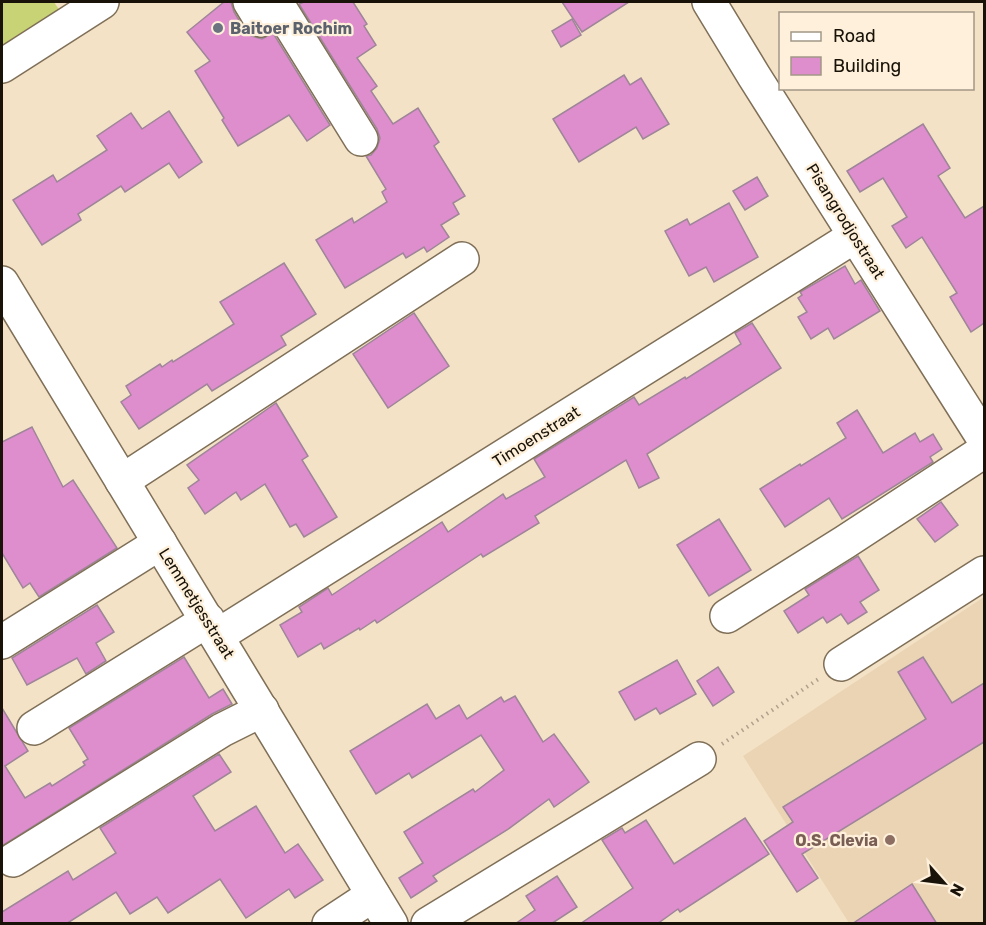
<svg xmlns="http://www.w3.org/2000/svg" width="986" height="925" viewBox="0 0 986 925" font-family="Rubik,sans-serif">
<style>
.built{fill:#ead4b4}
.green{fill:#c8d375}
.building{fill:#de8dcd;stroke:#9e8598;stroke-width:1.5}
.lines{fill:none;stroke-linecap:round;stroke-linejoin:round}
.minor-casing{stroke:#7f6f57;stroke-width:36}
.path{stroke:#b0a18c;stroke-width:4;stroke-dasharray:1.5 4.5;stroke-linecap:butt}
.minor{stroke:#fff;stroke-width:33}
.worship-dot{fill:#6b7280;stroke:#fef0da;stroke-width:2}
.education-dot{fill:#8d6e63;stroke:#fef0da;stroke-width:2}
.labels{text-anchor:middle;stroke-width:4.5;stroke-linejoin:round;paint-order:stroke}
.worship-label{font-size:16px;font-weight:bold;fill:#5b616d;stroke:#fef0da;text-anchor:start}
.street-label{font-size:16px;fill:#181208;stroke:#fef0da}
.education-label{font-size:16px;font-weight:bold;fill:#785e54;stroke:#fef0da;text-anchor:end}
</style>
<rect width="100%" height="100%" fill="#f4e2c7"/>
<path class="built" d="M984,597V923H849L743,756Z"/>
<path class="green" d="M2,2H54L66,20L2,63Z"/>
<g class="building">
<path d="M224,2H231L234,12L245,30L252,36L262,39L273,33L330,125L307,141L289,115L238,146L222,120L224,118L195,71L210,61L187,32Z"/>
<path d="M304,2H353L367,24L364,26L376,45L357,58L377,86L371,91L393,124L418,108L439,142L434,146L465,196L453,203L459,214L441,225L449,237L427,252L424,247L406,258L403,253L345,288L316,240L352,218L354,223L387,202L382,192L386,189L366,156L371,155L377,148L380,138L377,129L299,4Z"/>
<path d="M562,2H629L582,32Z"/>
<path d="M572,19L581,35L561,47L552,31Z"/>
<path d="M624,75L630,85L641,78L669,124L643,139L636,127L579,162L553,119Z"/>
<path d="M169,111L202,162L179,178L169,163L125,192L121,186L78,214L81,220L42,245L13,200L53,175L57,182L107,150L97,136L131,113L142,129Z"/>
<path d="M923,124L950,168L938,176L965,218L984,206V323L971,332L950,297L957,293L922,237L906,248L892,226L907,217L883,178L860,192L847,171Z"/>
<path d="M757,177L768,196L745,210L733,191Z"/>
<path d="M729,203L758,257L714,282L706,267L689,276L665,231L687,219L690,225Z"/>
<path d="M284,263L316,314L281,336L286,345L212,391L207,384L139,429L121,402L131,395L126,386L160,364L162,367L172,360L173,362L234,324L220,302Z"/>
<path d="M845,266L855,284L861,280L880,311L834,339L828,328L811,339L798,317L807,312L798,298L802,295L800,292Z"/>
<path d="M414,313L449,366L388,408L353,354Z"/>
<path d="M752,323L781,368L647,454L659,478L639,488L626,460L535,516L539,523L483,557L481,554L377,623L375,620L360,630L359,628L324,649L321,643L298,657L280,625L302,612L299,607L328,588L332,595L442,522L448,532L503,494L506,499L545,477L534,459L634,397L639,405L685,377L686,379L741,344L735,333Z"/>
<path d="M276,403L308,456L302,460L337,517L304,537L296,524L290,527L265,484L241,500L236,492L205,514L188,488L199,480L187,465Z"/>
<path d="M857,410L883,453L915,433L920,442L933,434L942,449L930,457L933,462L842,519L829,498L785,527L760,489L800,464L801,466L846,438L837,423Z"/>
<path d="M32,427L63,487L73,480L117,548L39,597L30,583L23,588L2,553V442Z"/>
<path d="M941,502L958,525L935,542L917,519Z"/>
<path d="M719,519L751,570L709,596L677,545Z"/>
<path d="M858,556L879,590L860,602L867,612L848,624L841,614L827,623L823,617L798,633L784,611L809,595L805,589Z"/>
<path d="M97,605L114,632L96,643L106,661L86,674L77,658L27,685L12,658Z"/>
<path d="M184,657L209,698L223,689L232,704L212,714L2,846V708L28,751L5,766L25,798L50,783L52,786L85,765L83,762L88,759L69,728Z"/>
<path d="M923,657L952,703L984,683V742L802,854L818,878L797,892L764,841L793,822L783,807L926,719L898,672Z"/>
<path d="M677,660L696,694L660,714L656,708L635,720L619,692Z"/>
<path d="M718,667L734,692L713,706L697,681Z"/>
<path d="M515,696L543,742L554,734L589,782L554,807L549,799L507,830L433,876L437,881L411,898L399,878L423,863L404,832L473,789L475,792L504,770L481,735L412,778L409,773L376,794L350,751L427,704L436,719L459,705L467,719L501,697L504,702Z"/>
<path d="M219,754L231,772L193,796L215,831L256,806L285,853L298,844L323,880L295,898L289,889L246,918L220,879L168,913L157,897L130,914L116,892L66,924H2V912L68,871L73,880L116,853L100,828Z"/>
<path d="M745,818L769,854L680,912L678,909L657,924H580L633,888L602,840L622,828L625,833L646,820L674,864Z"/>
<path d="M557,876L577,907L551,924H515L535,910L526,896Z"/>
<path d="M912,884L937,924H852Z"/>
</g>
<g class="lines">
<g class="minor-casing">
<g id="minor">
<path d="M250,2L261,20"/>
<path d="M276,2L361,139"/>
<path d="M709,2L754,76L984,439"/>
<path d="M2,66L102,2"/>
<path d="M2,283L391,924"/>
<path d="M122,481L462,259"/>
<path d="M727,616L845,542L984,451"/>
<path d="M217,636L855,236"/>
<path d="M2,642L160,543"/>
<path d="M841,664L984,573"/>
<path d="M34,728L208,620"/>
<path d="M13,860L222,730L262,710"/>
<path d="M329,924L373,895"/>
<path d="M428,924L699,759"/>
</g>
</g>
<path class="path" d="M722,744L820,678"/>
<use href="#minor" class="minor"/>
</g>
<circle class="worship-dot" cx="218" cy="28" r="6"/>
<circle class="education-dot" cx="890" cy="840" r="6"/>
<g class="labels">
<g class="worship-label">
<text x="230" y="34">Baitoer Rochim</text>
</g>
<g class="street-label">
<text transform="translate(846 221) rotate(58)" y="6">Pisangrodjostraat</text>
<text transform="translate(536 436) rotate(-32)" y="6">Timoenstraat</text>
<text transform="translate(197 603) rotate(58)" y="6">Lemmetjesstraat</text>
</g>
<g class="education-label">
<text x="878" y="846">O.S. Clevia</text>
</g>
</g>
<rect width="986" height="925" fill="none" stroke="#181208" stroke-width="6"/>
<rect x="779" y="12" width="195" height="78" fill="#fef0da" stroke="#a29786" stroke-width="1.5"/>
<rect x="791" y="32" width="30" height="9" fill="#ffffff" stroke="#a29786" stroke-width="1.5"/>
<text x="833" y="42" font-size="18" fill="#181208">Road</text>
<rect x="791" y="57" width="30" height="18" fill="#de8dcd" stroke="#a29786" stroke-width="1.5"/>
<text x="833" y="72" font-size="18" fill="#181208">Building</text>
<g transform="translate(944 883) rotate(118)" stroke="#fef0da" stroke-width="4.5" paint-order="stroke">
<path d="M0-4.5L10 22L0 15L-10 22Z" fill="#181208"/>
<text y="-9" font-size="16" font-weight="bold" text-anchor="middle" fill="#181208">N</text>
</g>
</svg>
